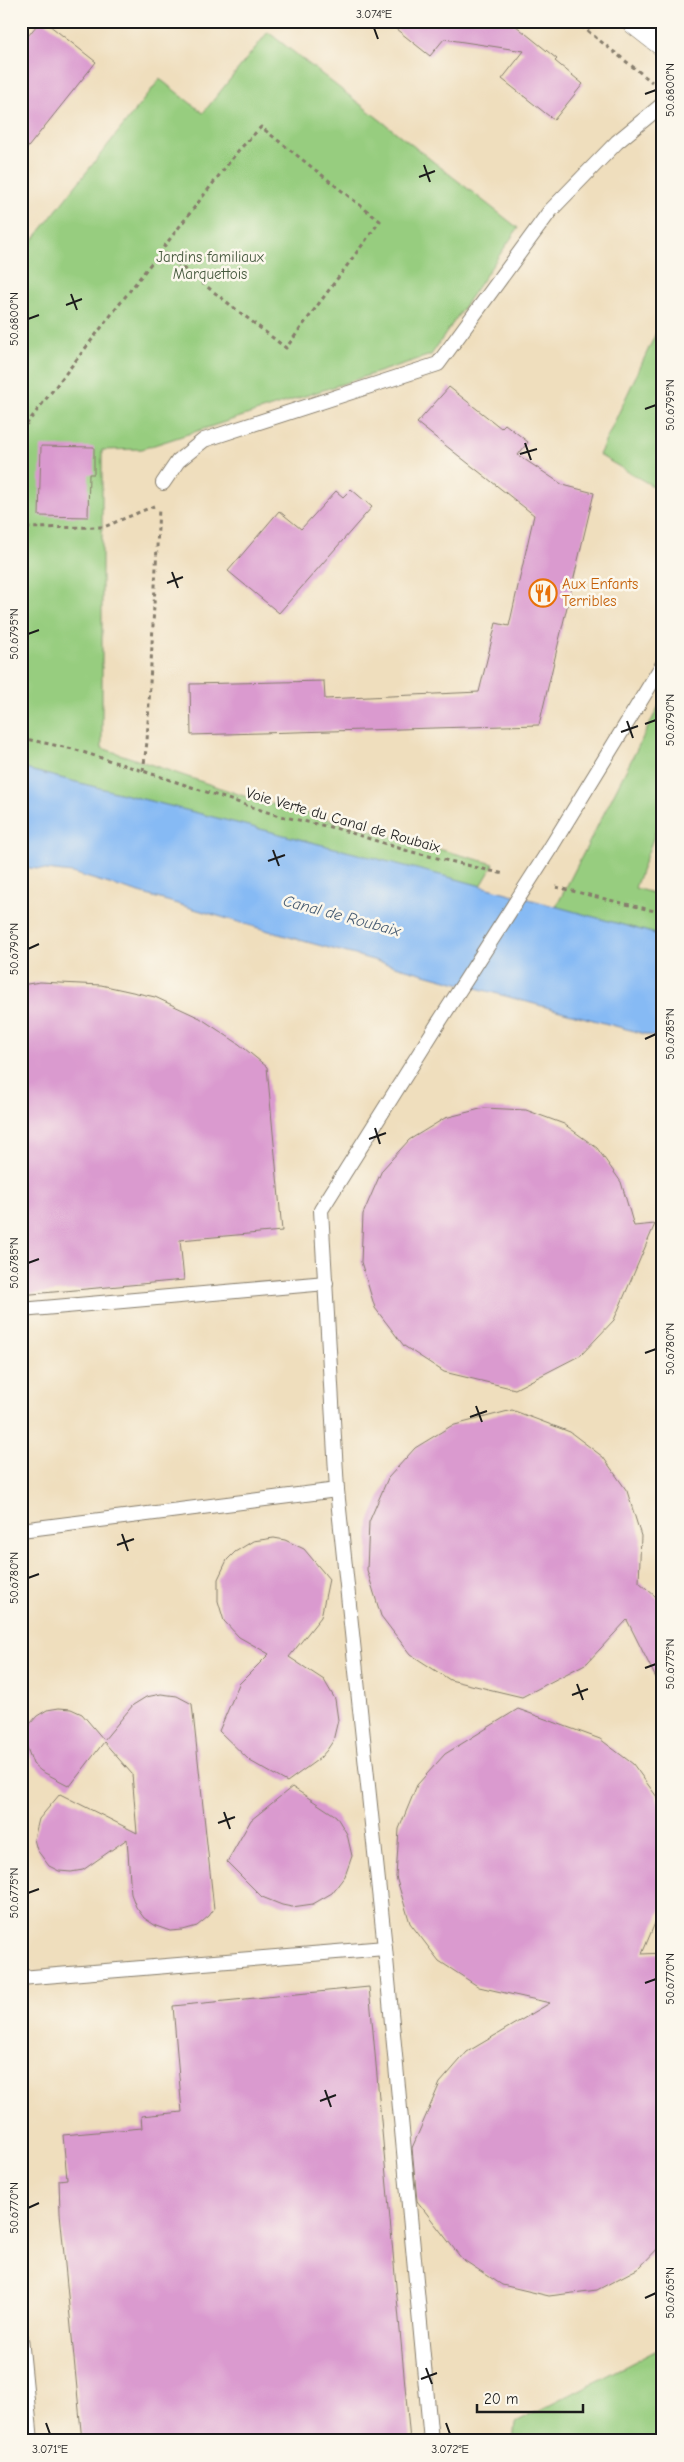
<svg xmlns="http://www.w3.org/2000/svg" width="684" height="2462" viewBox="0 0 684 2462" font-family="'Comic Neue',sans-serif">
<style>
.green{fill:#97cd7f;stroke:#5a744e}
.water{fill:#86baf4;stroke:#516b88}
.building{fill:#da9acf}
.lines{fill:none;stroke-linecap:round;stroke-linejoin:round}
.lane-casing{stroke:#867d6c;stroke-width:16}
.street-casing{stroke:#867d6c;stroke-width:29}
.path{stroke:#867d6c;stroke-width:3;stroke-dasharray:4 4;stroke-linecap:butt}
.lane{stroke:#fff;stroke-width:14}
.street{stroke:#fff;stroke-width:28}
.lane-bridge-casing{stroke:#867d6c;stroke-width:16;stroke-linecap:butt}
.lane-bridge{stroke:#fff;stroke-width:14}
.ticks{fill:none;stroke:#1c1c1c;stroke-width:2}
.labels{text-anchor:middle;stroke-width:5;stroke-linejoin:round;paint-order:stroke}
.park-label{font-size:15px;fill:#475a3f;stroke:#fbf7ec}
.food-label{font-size:15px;fill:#c56008;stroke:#fbf7ec;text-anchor:start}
.street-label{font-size:15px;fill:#1c1c1c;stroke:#fbf7ec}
.water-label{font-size:16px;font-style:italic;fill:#465b72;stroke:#fbf7ec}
.neatline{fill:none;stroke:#1c1c1c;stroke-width:2}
.ticks-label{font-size:12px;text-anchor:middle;fill:#1c1c1c}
</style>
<rect width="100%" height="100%" fill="#fbf7ec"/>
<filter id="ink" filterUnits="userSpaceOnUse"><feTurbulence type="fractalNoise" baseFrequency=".02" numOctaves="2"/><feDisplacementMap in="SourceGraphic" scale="10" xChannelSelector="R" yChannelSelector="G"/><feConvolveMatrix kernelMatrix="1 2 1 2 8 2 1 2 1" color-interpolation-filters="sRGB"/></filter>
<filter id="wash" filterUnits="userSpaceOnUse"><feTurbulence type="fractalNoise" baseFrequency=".0096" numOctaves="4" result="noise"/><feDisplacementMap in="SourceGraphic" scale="20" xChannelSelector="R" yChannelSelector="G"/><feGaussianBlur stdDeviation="1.12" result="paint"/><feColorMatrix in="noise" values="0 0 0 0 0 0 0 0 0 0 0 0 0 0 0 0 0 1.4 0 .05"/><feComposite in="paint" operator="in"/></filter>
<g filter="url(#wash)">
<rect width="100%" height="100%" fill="#efdebd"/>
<g class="green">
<path d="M268,32L518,228L431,355L142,449L102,450V748L247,797L494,864L481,886L21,768V255L160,79L203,113Z"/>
<path d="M663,318V492L599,455Z"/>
<path d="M663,698V811L635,888L663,896V936L556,907Z"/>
<path d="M663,2347V2441H513L515,2423Z"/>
</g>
<path class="water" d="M21,768L456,879L663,936V1039L296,939L72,873L21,867Z"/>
<g id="blocks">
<g class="building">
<path d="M40,21H44L96,62L21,156V45Z"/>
<path d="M386,21H510L557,59L555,61L583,84L554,120L502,79L524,51L444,39L430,56Z"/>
<path d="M449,387L501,428L505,424L528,442L518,455L563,485L594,493L539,725L191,735L190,684L324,681L325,699L479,692L496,623L509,626L534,515L417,423Z"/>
<path d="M41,446L94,447V474H89L88,517L39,516Z"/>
<path d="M351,489L372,507L279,613L228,571L279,511L301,529L336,491L343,497Z"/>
<path d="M40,982L101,985L155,997L200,1018L239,1044L267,1067L282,1231L180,1240L184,1280L21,1295V985Z"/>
<path d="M484,1108L526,1110L564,1124L597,1148L621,1182L634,1226L655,1224L614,1320L581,1355L515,1389L444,1372L404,1346L375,1308L361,1262L363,1214L382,1170L409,1140L445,1118Z"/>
<path d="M512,1410L570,1432L603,1457L627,1491L641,1536L639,1582L663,1603V1692L627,1620L587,1663L522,1697L450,1680L410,1654L381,1616L367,1570L369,1522L388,1478L415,1448L451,1426Z"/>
<path d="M274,1538L285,1540L304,1549L329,1579L321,1617L289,1657L324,1680L335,1699L338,1720L333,1741L327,1750L320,1758L287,1782L250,1761L219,1731L239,1684L269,1654L239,1637L224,1621L218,1601V1579L227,1560L235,1552L253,1541Z"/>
<path d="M161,1694L177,1696L192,1704L214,1909L209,1916L197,1926L183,1930L170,1931L156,1926L144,1918L136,1907L131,1894L127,1839L83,1870L71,1872L59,1871L49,1866L37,1850L34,1839L39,1819L60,1794L137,1833L132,1774L104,1742L70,1786L41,1771L33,1764L26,1745L30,1724L37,1716L47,1710L59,1708L71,1709L82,1714L104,1740L133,1705L146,1697Z"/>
<path d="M518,1709L600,1739L633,1764L657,1797L663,1816V1904L642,1954L663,1953V2243L639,2268L597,2290L549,2296L502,2285L462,2259L417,2201L412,2148L440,2083L467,2052L550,2003L479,1987L439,1961L410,1923L396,1877L399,1829L417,1785L445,1754Z"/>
<path d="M292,1787L336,1816L347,1834L352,1856L345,1876L332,1893L313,1904L292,1907L282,1905L262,1897L227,1862L251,1820Z"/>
<path d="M369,1987L410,2441H82L60,2213L59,2180L67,2179L63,2135L142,2128L141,2116L182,2112L173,2006Z"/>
</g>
</g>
</g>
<g filter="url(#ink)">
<use href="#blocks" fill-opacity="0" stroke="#867d6c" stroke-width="1"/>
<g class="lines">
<g class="lane-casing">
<g id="lane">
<path d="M163,483L178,461L204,440L438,364L550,211L617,142L663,104"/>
<path d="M551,847L663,664"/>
<path d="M21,1310L326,1283"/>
<path d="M337,1490L385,1948L431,2441"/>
<path d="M21,1530L337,1490L321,1210L439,1022"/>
<path d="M21,1978L385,1948"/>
<path d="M21,2338L31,2441"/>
</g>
</g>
<g class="street-casing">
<path id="street" d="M636,21L663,42"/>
</g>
<g class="path">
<path d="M575,21L652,82"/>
<path d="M154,506L104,527L23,528L22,430L238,151L261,127L380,221L286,348L161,251"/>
<path d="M21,738L73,749L143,771L276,815L339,829L408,851L504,874"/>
<path d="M143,771L147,742L159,508"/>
<path d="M556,887L663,913"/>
</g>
<use href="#lane" class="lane"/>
<use href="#street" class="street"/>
<g class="lane-bridge-casing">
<path id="lane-bridge" d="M439,1022L551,847"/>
</g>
<use href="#lane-bridge" class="lane-bridge"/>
</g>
</g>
<path class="ticks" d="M374,28L378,39M645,94L656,90M424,165L430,182M419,177L435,171M71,294L77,310M66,305L82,299M28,319L39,315M645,409L656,405M525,443L531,460M520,454L537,449M172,572L178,588M167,583L183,577M28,634L39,630M627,721L633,738M645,724L656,720M621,732L638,726M273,850L279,866M268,861L285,855M28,949L39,944M645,1039L656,1034M375,1128L380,1144M369,1139L386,1133M28,1263L39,1259M645,1353L656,1349M476,1406L482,1422M470,1417L487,1411M122,1534L128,1551M117,1545L134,1539M28,1578L39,1574M645,1668L656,1664M577,1684L583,1700M572,1695L588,1689M224,1812L230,1829M218,1823L235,1817M28,1893L39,1889M645,1983L656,1979M325,2090L331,2107M320,2101L336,2095M28,2208L39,2203M645,2298L656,2293M426,2368L432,2384M421,2379L437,2373M46,2423L50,2434M446,2423L450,2434"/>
<defs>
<g id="restaurant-ring" transform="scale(1.4375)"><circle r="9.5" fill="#fbf7ec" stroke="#e8710a" stroke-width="1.5"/><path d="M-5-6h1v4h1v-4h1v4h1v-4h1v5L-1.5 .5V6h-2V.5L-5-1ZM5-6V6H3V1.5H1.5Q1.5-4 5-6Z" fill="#e8710a"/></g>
</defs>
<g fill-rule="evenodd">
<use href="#restaurant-ring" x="543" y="593"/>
</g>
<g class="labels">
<g class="park-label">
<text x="210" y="262">Jardins familiaux<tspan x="210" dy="17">Marquettois</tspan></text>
</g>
<g class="food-label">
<text x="562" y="589">Aux Enfants<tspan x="562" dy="17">Terribles</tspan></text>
</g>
<g class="street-label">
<text transform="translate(343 820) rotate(16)" y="5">Voie Verte du Canal de Roubaix</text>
</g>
<g class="water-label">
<text transform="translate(342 915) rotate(15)" y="6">Canal de Roubaix</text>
</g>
</g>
<rect width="684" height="2462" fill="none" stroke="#fbf7ec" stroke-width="55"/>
<path d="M477 2404v8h106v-8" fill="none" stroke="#1c1c1c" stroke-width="2.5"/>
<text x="484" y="2404" font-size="15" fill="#1c1c1c" stroke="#fbf7ec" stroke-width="4" paint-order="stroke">20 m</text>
<rect x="28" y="28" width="628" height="2406" class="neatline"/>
<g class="ticks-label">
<text x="374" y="18">3.074°E</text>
<text transform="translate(670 90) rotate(-90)" y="4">50.6800°N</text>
<text transform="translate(14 319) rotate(-90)" y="4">50.6800°N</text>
<text transform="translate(670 405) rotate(-90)" y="4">50.6795°N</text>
<text transform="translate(14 634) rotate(-90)" y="4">50.6795°N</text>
<text transform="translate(670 720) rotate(-90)" y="4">50.6790°N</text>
<text transform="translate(14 949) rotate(-90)" y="4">50.6790°N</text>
<text transform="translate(670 1034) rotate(-90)" y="4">50.6785°N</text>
<text transform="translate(14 1263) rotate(-90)" y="4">50.6785°N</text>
<text transform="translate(670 1349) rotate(-90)" y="4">50.6780°N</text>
<text transform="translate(14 1578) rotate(-90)" y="4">50.6780°N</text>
<text transform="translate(670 1664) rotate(-90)" y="4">50.6775°N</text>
<text transform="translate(14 1893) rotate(-90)" y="4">50.6775°N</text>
<text transform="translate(670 1979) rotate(-90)" y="4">50.6770°N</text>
<text transform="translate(14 2208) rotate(-90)" y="4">50.6770°N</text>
<text transform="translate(670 2293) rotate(-90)" y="4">50.6765°N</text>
<text x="50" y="2453">3.071°E</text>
<text x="450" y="2453">3.072°E</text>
</g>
</svg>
